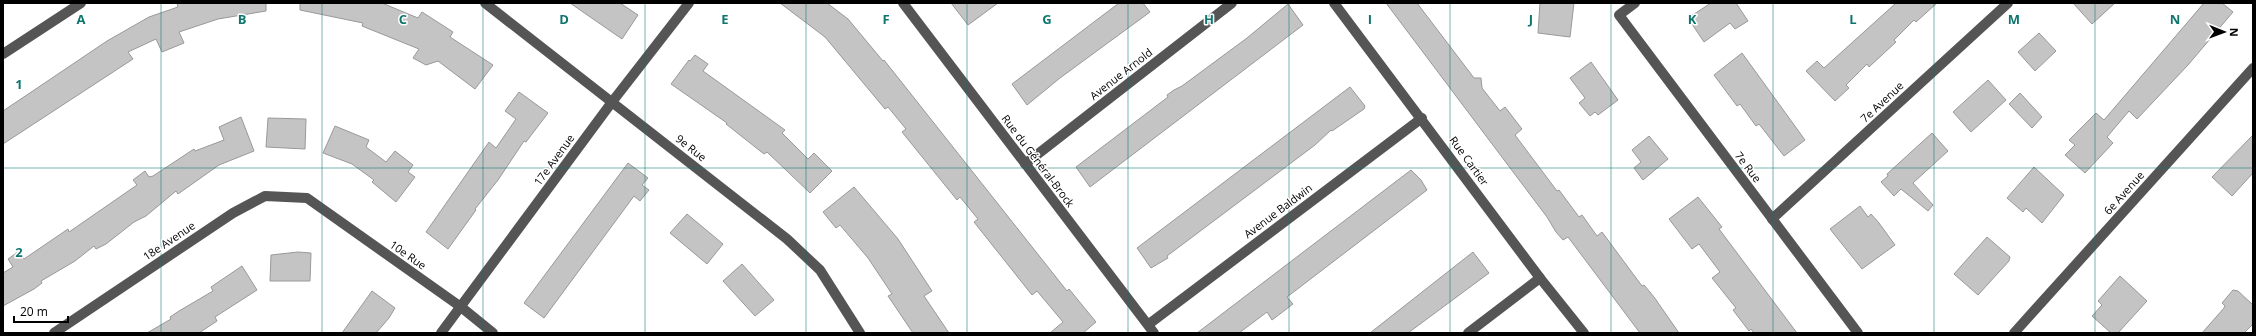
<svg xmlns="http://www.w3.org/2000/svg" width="2256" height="336" viewBox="0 0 2256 336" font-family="'Open Sans',sans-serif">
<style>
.building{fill:#c4c4c4;stroke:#999}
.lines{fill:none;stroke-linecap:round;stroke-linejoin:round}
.minor{stroke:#555;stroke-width:10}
.grid{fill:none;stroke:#0f766e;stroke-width:1;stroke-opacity:0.55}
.labels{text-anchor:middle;stroke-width:3;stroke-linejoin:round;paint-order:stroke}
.street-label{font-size:11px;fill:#000;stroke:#fff}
.grid-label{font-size:13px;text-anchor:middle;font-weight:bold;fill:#0f766e;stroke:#fff;stroke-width:3;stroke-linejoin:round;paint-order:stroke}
</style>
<rect width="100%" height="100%" fill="#fff"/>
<g class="building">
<path d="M177,3H266V11L218,19L179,32L184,43L162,52L156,39L128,52L133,59L3,144V111L107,41L149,17L178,7Z"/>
<path d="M300,3H382L418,18L422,12L453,32L450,37L493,65L475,89L438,61L426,65L413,58L419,49L362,26L363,23L300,10Z"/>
<path d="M570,3H620L638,15L622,39Z"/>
<path d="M780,3H827L848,19L883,61L884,60L1067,291L1069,289L1096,322L1083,333H1050L1063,322L1037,291L1032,295L974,222L978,219L960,197L957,200L902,132L906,129L888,107L885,109L825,37Z"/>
<path d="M951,3H998L968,25Z"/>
<path d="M1119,3H1143L1150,12L1060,78L1027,105L1012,84Z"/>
<path d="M1386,3H1417L1474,78H1481L1482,88L1500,111L1505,107L1522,129L1515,135L1557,191L1559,190L1579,217L1582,215L1597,236L1602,232L1642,286L1644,285L1654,297L1679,333H1640L1568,237L1563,240L1556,232L1547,217Z"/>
<path d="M1540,3H1574L1570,37L1538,33Z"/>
<path d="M1711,3H1736L1748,21L1735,29L1730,23L1704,42L1688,18Z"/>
<path d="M1896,3H1937L1916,22L1914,20L1894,40L1896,42L1869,67L1867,64L1846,85L1849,88L1835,101L1806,71L1817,61L1824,68Z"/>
<path d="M2073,3H2115L2092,24Z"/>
<path d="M2204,3H2222L2233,12L2188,65L2137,119L2129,111L2107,137L2113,143L2085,173L2065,155L2075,145L2069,140L2096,113L2104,120Z"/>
<path d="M1288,4L1303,25L1090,187L1076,167L1168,97L1167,95L1174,90L1182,86L1247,38Z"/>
<path d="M2039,33L2056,51L2035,71L2018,52Z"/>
<path d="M1742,53L1805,140L1784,156L1759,124L1756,126L1740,104L1737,106L1714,75Z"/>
<path d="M695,55L708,64L703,71L785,130L782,133L808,159L814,153L832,171L810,193L767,152L764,154L726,124L727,123L671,84L689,60L690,61Z"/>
<path d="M1591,62L1618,100L1598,115L1595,112L1590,116L1579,103L1585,98L1570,78Z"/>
<path d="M1988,80L2006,100L1971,132L1953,112Z"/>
<path d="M1350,87L1365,106L1364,109L1332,131L1331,130L1315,145L1167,256L1168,258L1151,268L1137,248Z"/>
<path d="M519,92L548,113L526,142L524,141L498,180L475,209L476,210L448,249L426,232L489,142L496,148L516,119L505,111Z"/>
<path d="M2020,93L2042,117L2032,128L2009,104Z"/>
<path d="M241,117L254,151L219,165L178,194L176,191L146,216L134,222L106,244L96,249L94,246L75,261L41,281L42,283L34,289L3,306V273L13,267L8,259L19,251L24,259L68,229L69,232L137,185L133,180L145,171L149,177L153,176L194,149L195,151L224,140L219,127Z"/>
<path d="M268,118L306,119L305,149L266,147Z"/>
<path d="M335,126L369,140L366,147L386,162L395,151L413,165L408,172L415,177L396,202L372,182L374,180L352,164L323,153Z"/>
<path d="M1932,133L1948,151L1913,183L1933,205L1928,211L1901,189L1894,196L1881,182L1888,176L1887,174Z"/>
<path d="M2253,135V173L2232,196L2212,177Z"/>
<path d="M1649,136L1668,159L1643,180L1634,168L1641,162L1632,150Z"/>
<path d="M628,163L648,178L642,185L649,190L640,201L634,196L544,318L524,303Z"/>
<path d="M2034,167L2064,195L2042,223L2026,208L2023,212L2007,198Z"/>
<path d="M1411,170L1421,180L1427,190L1287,297L1293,304L1272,320L1267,312L1239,333H1197Z"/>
<path d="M854,187L898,239L932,291L924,296L949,333H913L888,296L892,294L868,258L840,225L836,228L823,212Z"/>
<path d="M1698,197L1722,227L1719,229L1797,333H1754L1751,329L1749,331L1733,310L1736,308L1712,278L1720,272L1699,244L1692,249L1669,219Z"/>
<path d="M1860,206L1868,217L1871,214L1879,223L1895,245L1862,269L1830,229Z"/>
<path d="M687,214L723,244L707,264L670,233Z"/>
<path d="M1987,237L2010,257L2009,261L1978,295L1954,274Z"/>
<path d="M298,252L311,253L310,281H270L271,255Z"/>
<path d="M1473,252L1489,273L1408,333H1370Z"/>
<path d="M742,264L774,300L755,316L723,281Z"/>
<path d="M242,266L257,290L215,317L217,321L199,333H147L171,319L170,317L179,311L213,291L211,287Z"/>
<path d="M2120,276L2147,301L2118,333H2111L2092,316L2102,305L2098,301Z"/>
<path d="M2233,290L2238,291L2253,305V324L2244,333H2202L2224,308L2225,306L2222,303Z"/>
<path d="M372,291L395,308L389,318L376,333H342Z"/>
</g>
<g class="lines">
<g class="minor">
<path d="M485,3L787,239L820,270L860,333"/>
<path d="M903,3L1154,333"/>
<path d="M1334,3L1540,278L1584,333"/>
<path d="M1635,3L1619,15L1858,333"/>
<path d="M3,54L81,3"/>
<path d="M1025,164L1232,3"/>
<path d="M1772,219L2008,3"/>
<path d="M1149,324L1422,118"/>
<path d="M54,333L233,213L265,196L307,198L461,307L493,333"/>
<path d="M441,333L612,102L689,3"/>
<path d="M1468,333L1540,278"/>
<path d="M2014,333L2253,68"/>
</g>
</g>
<path class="grid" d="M161,3V333M322,3V333M483,3V333M645,3V333M806,3V333M967,3V333M1128,3V333M1289,3V333M1450,3V333M1611,3V333M1773,3V333M1934,3V333M2095,3V333M3,168H2253"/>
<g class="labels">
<g class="street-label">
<text transform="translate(1121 74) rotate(-38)" y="4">Avenue Arnold</text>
<text transform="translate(1882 102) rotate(-43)" y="4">7e Avenue</text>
<text transform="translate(691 148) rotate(38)" y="4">9e Rue</text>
<text transform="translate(554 160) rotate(-54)" y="4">17e Avenue</text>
<text transform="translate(1038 161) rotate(53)" y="4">Rue du Général-Brock</text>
<text transform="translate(1469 161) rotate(54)" y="4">Rue Cartier</text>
<text transform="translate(1748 167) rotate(53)" y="4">7e Rue</text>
<text transform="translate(2124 193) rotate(-48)" y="4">6e Avenue</text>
<text transform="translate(1278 211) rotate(-37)" y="4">Avenue Baldwin</text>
<text transform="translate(169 241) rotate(-34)" y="4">18e Avenue</text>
<text transform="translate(408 255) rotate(35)" y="4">10e Rue</text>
</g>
</g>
<g class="grid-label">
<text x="81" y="24">A</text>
<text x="242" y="24">B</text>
<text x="403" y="24">C</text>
<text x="564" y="24">D</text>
<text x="725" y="24">E</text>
<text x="886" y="24">F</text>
<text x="1047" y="24">G</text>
<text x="1209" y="24">H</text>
<text x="1370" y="24">I</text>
<text x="1531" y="24">J</text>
<text x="1692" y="24">K</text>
<text x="1853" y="24">L</text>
<text x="2014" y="24">M</text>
<text x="2175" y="24">N</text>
<text x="19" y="89">1</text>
<text x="19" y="257">2</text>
</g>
<rect width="2256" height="336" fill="none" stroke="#000000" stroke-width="8"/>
<g transform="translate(2224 32) rotate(91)" stroke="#ffffff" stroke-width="3" paint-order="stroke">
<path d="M0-3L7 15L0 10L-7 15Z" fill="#000000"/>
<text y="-6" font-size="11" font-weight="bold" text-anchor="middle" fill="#000000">N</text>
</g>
<path d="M14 316v6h54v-6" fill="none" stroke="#000000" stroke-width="2"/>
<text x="20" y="316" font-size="12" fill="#000000" stroke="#ffffff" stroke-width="3" paint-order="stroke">20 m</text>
</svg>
